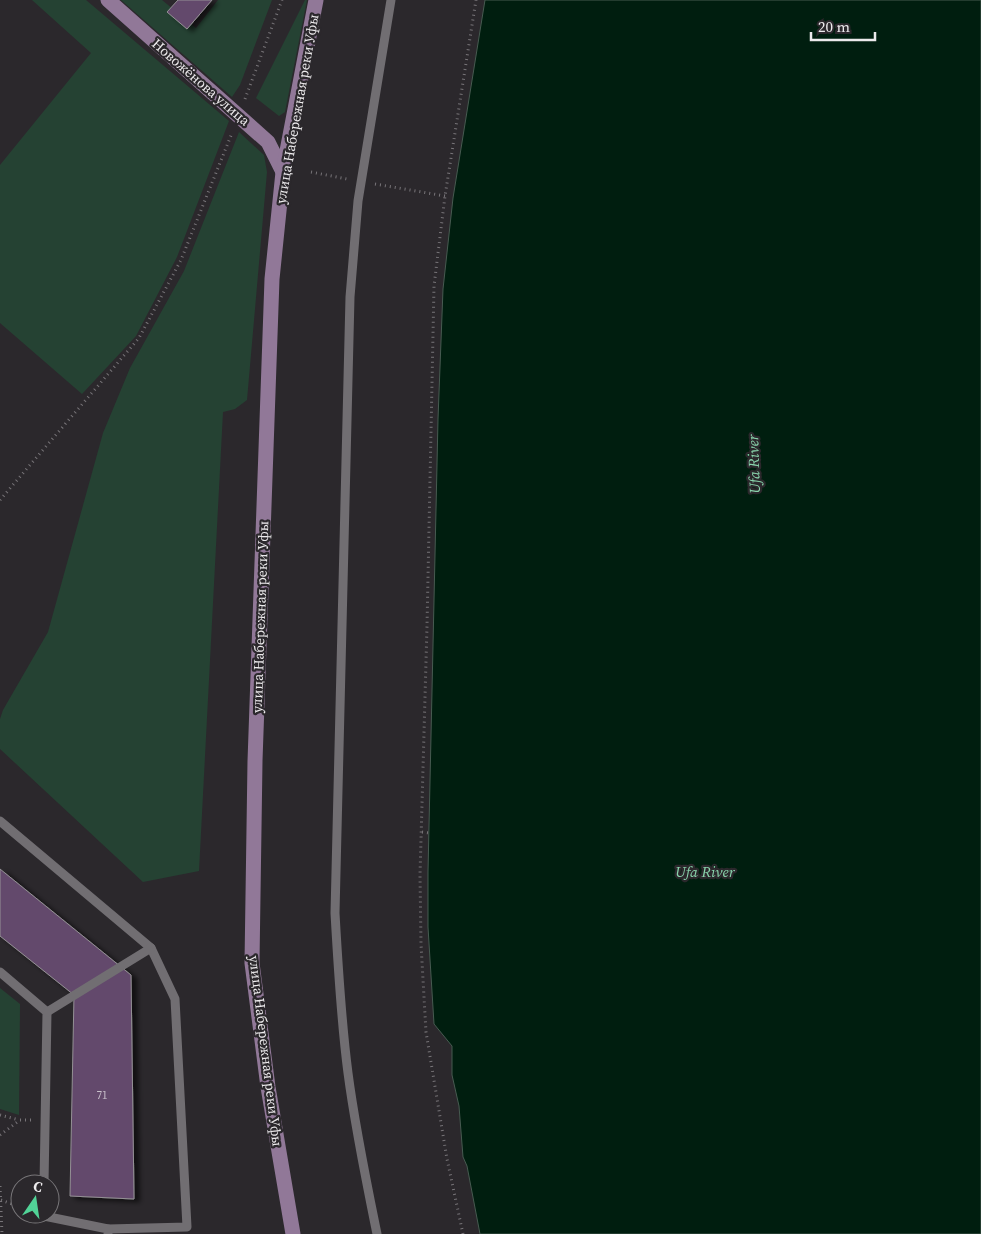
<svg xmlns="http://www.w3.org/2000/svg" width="981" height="1234" viewBox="0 0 981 1234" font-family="'Source Serif 4',serif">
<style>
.green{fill:#254233}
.water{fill:#001e0f;stroke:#475b51}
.building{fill:#64496c;stroke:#949195;filter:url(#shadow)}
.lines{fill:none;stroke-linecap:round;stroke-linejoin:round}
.path{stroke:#787579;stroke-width:3;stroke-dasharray:1 4;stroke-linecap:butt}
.lane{stroke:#716e72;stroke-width:9}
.secondary{stroke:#917898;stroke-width:15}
.labels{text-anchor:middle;stroke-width:4.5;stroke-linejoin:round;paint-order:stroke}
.number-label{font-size:11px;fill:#cac2cc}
.street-label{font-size:14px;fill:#eceaec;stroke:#2b282c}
.water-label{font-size:15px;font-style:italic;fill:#89d4ac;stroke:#2b282c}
</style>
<defs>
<filter id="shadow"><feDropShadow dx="5.5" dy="3" stdDeviation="2.5" flood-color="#0009"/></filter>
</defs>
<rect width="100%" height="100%" fill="#2b282c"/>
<g class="green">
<path d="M32,0H86L229,121L177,257L136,336L82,394L0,323V165L91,53Z"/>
<path d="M121,0H162L196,28L218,0H272L240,85L232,97Z"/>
<path d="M305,0H307L285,112L279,116L256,98Z"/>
<path d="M239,132L264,155L267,172L247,400L235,409L223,412L199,871L143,882L0,749V719L3,710L48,632L103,433L130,368L184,271Z"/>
<path d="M0,988L20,1004L19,1115L0,1109Z"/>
</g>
<path class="water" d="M485,0H981V1234H480L467,1166L463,1157L459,1106L452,1075V1046L434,1024L428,927V872L438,419L443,289L453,198Z"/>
<g class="building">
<path d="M178,0H212L187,29L167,12Z"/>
<path d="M0,869L131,975L134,1199L70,1196L74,995L0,936Z"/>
</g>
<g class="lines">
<g class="path">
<path d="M245,99L282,0"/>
<path d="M311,172L347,179"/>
<path d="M375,184L445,196"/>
<path d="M0,500L139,338L181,260L232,133"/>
<path d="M422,832L429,833"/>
<path d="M0,1115L19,1120"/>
<path d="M0,1135L20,1120H32"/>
<path d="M0,1186L2,1234"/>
<path d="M1,1200L20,1207"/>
<path d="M463,1234L447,1159L426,1032L421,944L420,875L427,626L434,286L445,196L476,0"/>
</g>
<g class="lane">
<path d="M0,821L151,948L175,999L187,1227L108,1229"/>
<path d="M0,972L47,1012L44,1184"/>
<path d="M47,1012L151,948"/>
<path d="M44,1214V1216L108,1229V1233"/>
<path d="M377,1234C366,1180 355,1127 348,1073C341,1020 338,966 335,913L350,297L358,201L391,0"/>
</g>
<g class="secondary">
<path d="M108,0L268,142L283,172"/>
<path d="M293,1234L268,1087L252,963L255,761L272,279L283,172L316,0"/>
</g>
</g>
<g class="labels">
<g class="number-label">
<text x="102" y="1099">71</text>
</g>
<g class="street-label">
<text transform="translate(201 82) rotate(41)" y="5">Новожёнова улица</text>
<text transform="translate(297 109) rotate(-80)" y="5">улица Набережная реки Уфы</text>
<text transform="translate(260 617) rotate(-88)" y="5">улица Набережная реки Уфы</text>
<text transform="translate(266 1051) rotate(83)" y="5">улица Набережная реки Уфы</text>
</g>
<g class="water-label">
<text transform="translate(754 464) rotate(-92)" y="5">Ufa River</text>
<text x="705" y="877">Ufa River</text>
</g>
</g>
<g transform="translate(35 1199) rotate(13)"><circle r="24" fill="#2b282c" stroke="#787679"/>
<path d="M0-4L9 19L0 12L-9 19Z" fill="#51d397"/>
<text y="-8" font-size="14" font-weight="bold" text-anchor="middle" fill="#eceaec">С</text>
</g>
<path d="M811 32v8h64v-8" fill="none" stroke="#eceaec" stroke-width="2.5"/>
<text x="818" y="32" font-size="15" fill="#eceaec" stroke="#2b282c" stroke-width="4" paint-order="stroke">20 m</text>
</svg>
